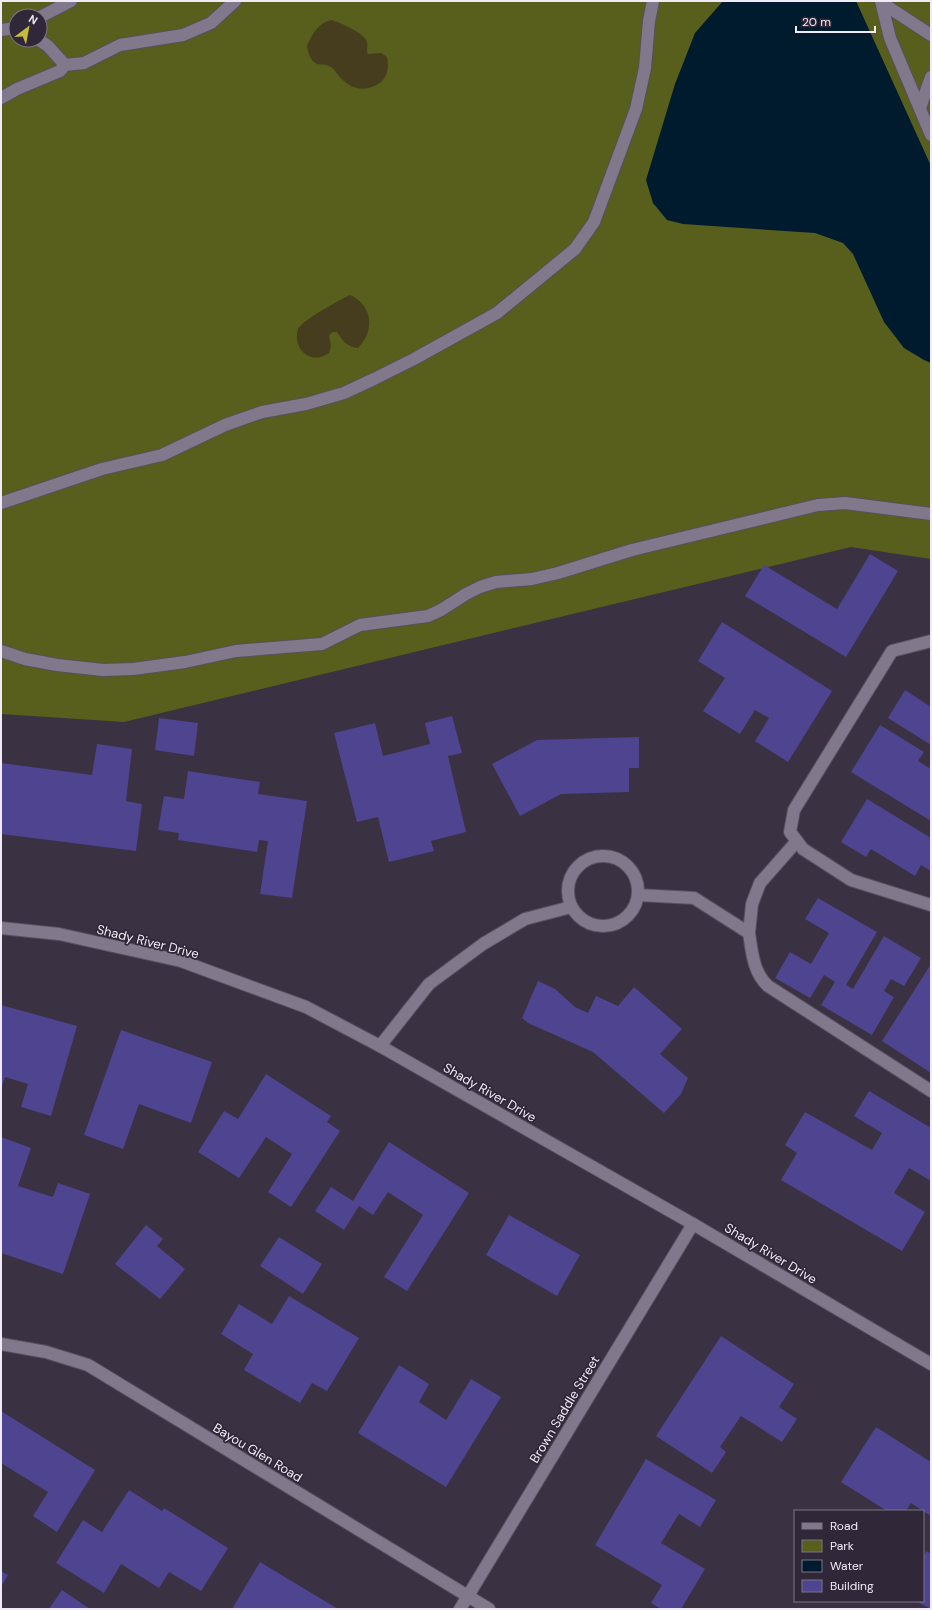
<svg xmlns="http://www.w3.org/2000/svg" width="932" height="1610" viewBox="0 0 932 1610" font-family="'DM Sans',sans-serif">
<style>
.green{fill:#585e1c;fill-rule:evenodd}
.sand{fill:#453d1d}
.water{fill:#001b2d}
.building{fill:#4f4490}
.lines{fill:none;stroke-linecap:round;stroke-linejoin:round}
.minor-casing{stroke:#57505e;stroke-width:14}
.minor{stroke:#82788c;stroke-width:12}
.labels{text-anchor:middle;stroke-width:3.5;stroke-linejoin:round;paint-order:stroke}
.street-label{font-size:13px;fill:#f0ebf6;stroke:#302738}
</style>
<rect width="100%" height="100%" fill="#3a3142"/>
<path class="green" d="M1,1H931V559L851,547L124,722L1,714ZM16,16H40V40H16Z"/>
<g class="sand">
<path d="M332,20C340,23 365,33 367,42C368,46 366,50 368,54L381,53L387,57C389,65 388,76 381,82C369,91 355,91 344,81C338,77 336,69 329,66C326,64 321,65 317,64C310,61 308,52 307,46C312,34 319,22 332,20Z"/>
<path d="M350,295C373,305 375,331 358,348C347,347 343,341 337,332H333L329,335L331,346L329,353C311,366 292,349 298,329C301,321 341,299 350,295Z"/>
</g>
<path class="water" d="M723,1H856L931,166V363L924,360L904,348L884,322L853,254L843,243L815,233L683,224L667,220L653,203L646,180L675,84L695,33Z"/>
<g class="building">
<path d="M870,554L898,571L846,657L745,596L764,565L837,609Z"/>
<path d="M722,622L832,691L788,762L755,741L769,718L755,710L740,734L703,711L725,678L698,661Z"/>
<path d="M905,690L931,707V745L888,718Z"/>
<path d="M452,716L462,753L448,756L466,832L431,841L434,851L389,862L378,817L357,822L334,733L375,723L383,756L430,744L425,723Z"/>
<path d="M159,718L198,723L194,756L155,750Z"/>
<path d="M880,725L924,752L918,761L931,769V821L851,772Z"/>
<path d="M639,737V768H629V792L561,794L520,816L492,764L537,740Z"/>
<path d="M97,744L132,749L126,801L142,804L136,851L1,834V763L92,775Z"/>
<path d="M188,771L260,782L258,794L307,801L292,898L260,894L268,841L259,840L257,852L178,840L179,833L158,830L164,796L184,799Z"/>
<path d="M867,799L931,838V871L921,865L915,876L871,849L866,857L841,842Z"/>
<path d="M818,898L877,932L846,985L853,989L884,936L921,958L904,986L891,979L884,991L894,997L872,1035L821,1005L835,982L824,975L810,998L775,978L790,952L811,964L829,933L805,919Z"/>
<path d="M931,964V1073L882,1041Z"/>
<path d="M538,981L555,989L575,1007L588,1013L596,996L618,1006L634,987L682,1029L660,1054L688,1078L681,1094L664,1113L593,1052L528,1023L522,1018Z"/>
<path d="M1,1005L77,1026L51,1116L21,1107L28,1084L5,1077L1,1089Z"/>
<path d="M121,1030L212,1062L191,1123L139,1104L123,1149L84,1135Z"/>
<path d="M266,1074L331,1116L327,1122L340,1131L291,1207L268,1192L292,1154L266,1137L239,1178L198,1152L224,1111L238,1119Z"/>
<path d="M869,1091L931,1128V1181L909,1168L894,1193L925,1212L902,1251L781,1180L797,1153L785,1145L805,1112L872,1150L882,1133L854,1116Z"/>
<path d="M1,1137L31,1148L18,1186L53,1197L58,1183L90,1194L63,1274L1,1253Z"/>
<path d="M389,1142L469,1193L407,1291L384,1277L423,1215L388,1192L373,1215L359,1206L344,1230L315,1211L331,1187L353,1201Z"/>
<path d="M509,1215L580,1255L557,1296L486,1255Z"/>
<path d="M146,1225L163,1239L157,1246L185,1269L160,1299L115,1264Z"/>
<path d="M279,1237L322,1264L303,1294L260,1266Z"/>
<path d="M289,1296L359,1338L327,1391L312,1383L300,1403L244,1370L253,1354L221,1334L239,1304L272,1324Z"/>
<path d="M721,1336L794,1384L779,1407L797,1419L782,1442L741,1416L720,1447L726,1452L712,1473L656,1436Z"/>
<path d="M399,1365L429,1384L419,1402L446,1420L471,1379L501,1397L446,1487L358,1433Z"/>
<path d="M1,1411L95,1470L57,1532L33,1516L48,1492L1,1463Z"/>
<path d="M876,1427L931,1462V1512L929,1515L911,1503L906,1511H887L841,1482Z"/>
<path d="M646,1459L716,1500L700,1527L679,1514L661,1543L705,1569L681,1609H661L651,1603L662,1585L595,1545Z"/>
<path d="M129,1490L162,1511L164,1508L228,1548L201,1591L169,1572L159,1588L121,1564L104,1593L56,1563L83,1520L102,1532Z"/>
<path d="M926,1551L931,1554V1609L916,1601H923V1558Z"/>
<path d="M260,1562L338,1609H232Z"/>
<path d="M1,1571L8,1575L1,1587Z"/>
<path d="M62,1590L90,1609H49Z"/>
</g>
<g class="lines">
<g class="minor-casing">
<g id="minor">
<path d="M881,1L890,38L931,135"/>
<path d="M882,3L931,35"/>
<path d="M40,17L71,1"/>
<path d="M1,30L16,28"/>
<path d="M39,40L48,46L65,65L84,63L120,45L183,35L211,23L235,1"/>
<path d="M1,98L17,89L60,71L65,65"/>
<path d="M920,108L931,77"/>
<path d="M1,503L102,469L162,455L225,425L262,412L306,404L344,393L374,379L414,359L497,313L575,249L594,222L636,109L645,68L649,21L653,1"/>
<path d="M931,641L892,651L794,810L790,832L803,849L851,880L931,905"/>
<path d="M1,651L25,659L57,665L103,670L133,669L185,662L236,651L322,644L360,625L428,616L441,610L466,594L480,587L496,582L532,579L558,573L632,550L818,505L845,503L931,514"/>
<circle cx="603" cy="891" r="35"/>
<path d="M638,895L694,898L749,933L752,904L760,883L797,841"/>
<path d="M1,928L59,934L181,961L306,1007L380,1046L693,1224L931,1364"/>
<path d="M749,933C752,952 753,972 768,986L931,1091"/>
<path d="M380,1046L429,984L483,944L525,919L571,907"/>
<path d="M1,1344L46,1352L88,1365L489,1609"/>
<path d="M460,1609L693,1224"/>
</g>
</g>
<use href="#minor" class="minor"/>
</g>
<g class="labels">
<g class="street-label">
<text transform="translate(148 941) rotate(14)" y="5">Shady River Drive</text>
<text transform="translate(490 1092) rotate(30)" y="5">Shady River Drive</text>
<text transform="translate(771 1253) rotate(31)" y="5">Shady River Drive</text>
<text transform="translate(564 1409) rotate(-59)" y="5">Brown Saddle Street</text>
<text transform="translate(258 1452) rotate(31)" y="5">Bayou Glen Road</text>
</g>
</g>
<rect width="932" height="1610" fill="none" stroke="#f0ebf6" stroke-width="4"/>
<rect x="794" y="1510" width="130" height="92" fill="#302738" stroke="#7d7584"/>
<rect x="802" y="1523" width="20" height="6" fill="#82788c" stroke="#7d7584"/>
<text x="830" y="1530" font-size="12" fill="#f0ebf6">Road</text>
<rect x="802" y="1540" width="20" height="12" fill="#585e1c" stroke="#7d7584"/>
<text x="830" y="1550" font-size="12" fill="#f0ebf6">Park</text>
<rect x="802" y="1560" width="20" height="12" fill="#001b2d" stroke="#7d7584"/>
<text x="830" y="1570" font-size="12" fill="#f0ebf6">Water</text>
<rect x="802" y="1580" width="20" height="12" fill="#4f4490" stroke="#7d7584"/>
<text x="830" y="1590" font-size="12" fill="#f0ebf6">Building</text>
<g transform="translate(28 28) rotate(32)"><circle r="19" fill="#302738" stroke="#7d7584"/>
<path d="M0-3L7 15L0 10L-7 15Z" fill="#c7bb3c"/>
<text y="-6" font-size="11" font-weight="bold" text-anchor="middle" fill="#f0ebf6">N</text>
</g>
<path d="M796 26v6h79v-6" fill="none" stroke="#f0ebf6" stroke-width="2"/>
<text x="802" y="26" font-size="12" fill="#f0ebf6" stroke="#302738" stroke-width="3" paint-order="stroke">20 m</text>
</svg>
